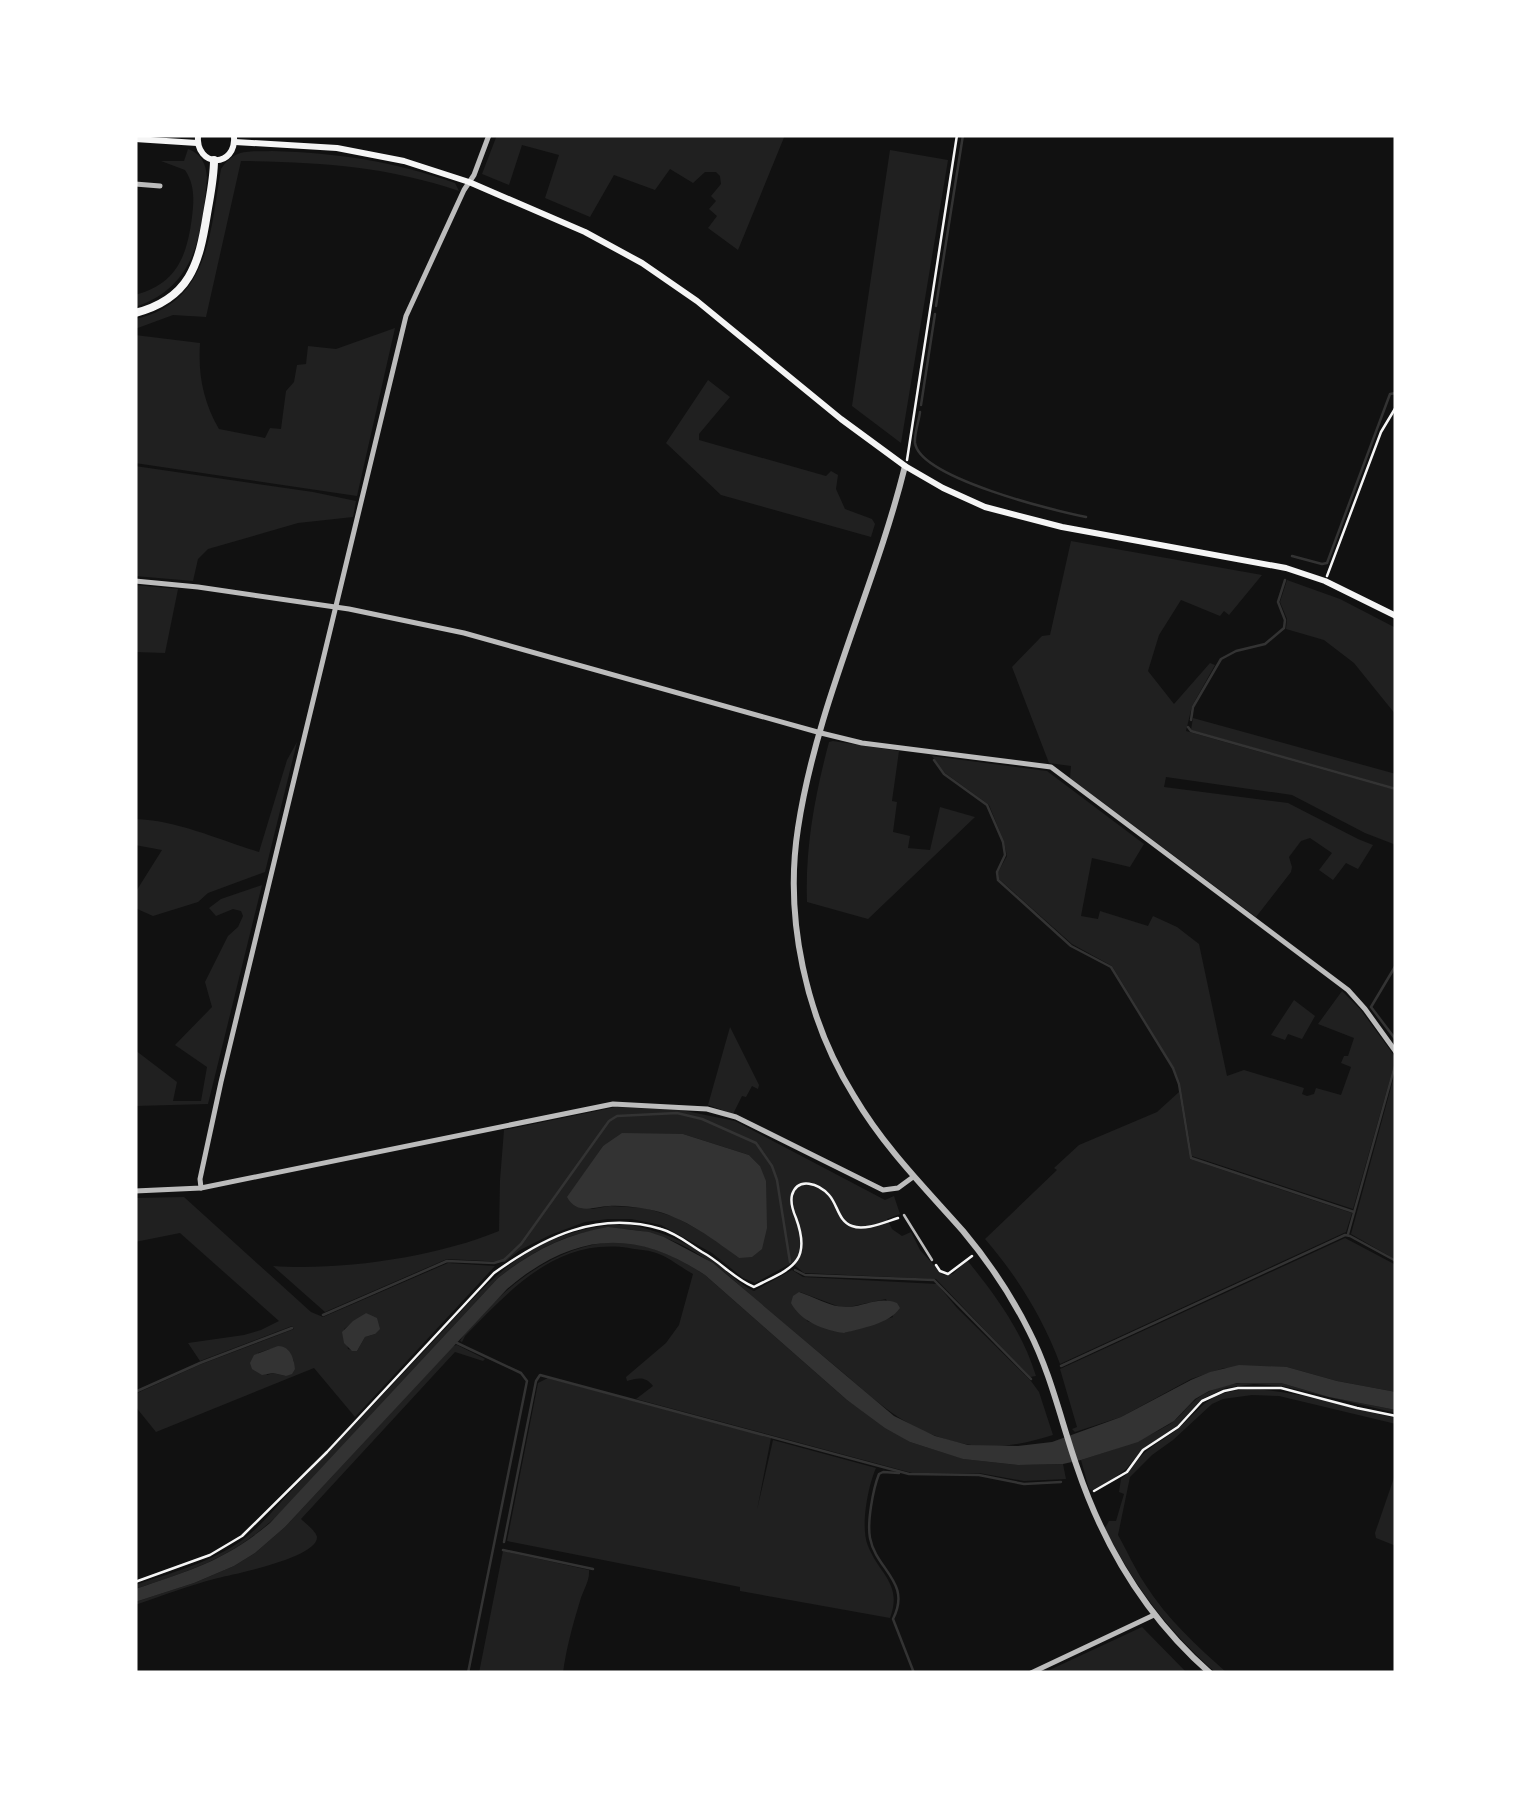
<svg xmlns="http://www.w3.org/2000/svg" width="1531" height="1808" viewBox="0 0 1531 1808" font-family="Merriweather,serif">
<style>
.green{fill:#202020;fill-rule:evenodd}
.water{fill:#333}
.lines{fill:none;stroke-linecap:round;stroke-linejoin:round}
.stream{stroke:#333;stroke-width:2.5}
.path{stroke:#f5f5f5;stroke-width:2.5}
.service{stroke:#bcbcbc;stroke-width:2.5}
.minor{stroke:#bcbcbc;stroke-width:5}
.tertiary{stroke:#bcbcbc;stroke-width:6}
.secondary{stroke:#f5f5f5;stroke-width:6}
.primary{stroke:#f5f5f5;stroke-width:8}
</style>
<rect width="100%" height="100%" fill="#111"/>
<g class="green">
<path d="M497,135H785L738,250L708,228L717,216L709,209L716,201L711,196L721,184L720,176L716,172H705L693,183L670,169L655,190L614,175L590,217L545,198L559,155L522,145L509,185L482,174Z"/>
<path d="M188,149C202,154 206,164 207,178C202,234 196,287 135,307V295C177,284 187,256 192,217C194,200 195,185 185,170L161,161H184Z"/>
<path d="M890,150L948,160L901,443L852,406Z"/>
<path d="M272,151C339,153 392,161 455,183L459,191C386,166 318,162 241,161L206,317L173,315L135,329V319C210,303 210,231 221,169C235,148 249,152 272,151Z"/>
<path d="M395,328L357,496L135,463V335L200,343C198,375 203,401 219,429L265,438L270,428L281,429L286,391L294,382L297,365L306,364L308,346L336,349Z"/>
<path d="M708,380L730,397L699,434V440L826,476L831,471L838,475L836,489L845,509L872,519L875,524L871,537L721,495L666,443Z"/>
<path d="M135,466L313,492L356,501L353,517L298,523L208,549L198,559L193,581L135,576Z"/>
<path d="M1071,541L1262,575L1229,615L1224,611L1220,616L1181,600L1159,635L1148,671L1174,704L1210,663L1215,665L1192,706L1186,731L1396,790V845L1365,833L1292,795L1166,777L1164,787L1288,803L1358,839L1373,845L1358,869L1346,863L1333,880L1319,870L1332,853L1310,838L1301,841L1289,857L1292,867L1291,872L1256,917L1070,778L1071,766L1049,763L1012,667L1042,636L1050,635Z"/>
<path d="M1287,580L1340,599L1396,628V715L1354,663L1324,640L1286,629L1287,619L1280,602Z"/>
<path d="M135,585L178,589L165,653L135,652Z"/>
<path d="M1193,718L1396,774V788L1191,730Z"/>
<path d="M833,741L899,751L892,801L897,802L893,832L910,836L908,848L930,850L940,807L975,817L868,919L807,902C805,847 815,795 829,742Z"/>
<path d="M297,742L265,872L208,893L198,902L153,916L135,908V893L162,850L135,845V819C177,820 219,840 259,852L287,760Z"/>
<path d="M932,756L1047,771L1144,844L1130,867L1092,858L1081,916L1098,919L1100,911L1148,926L1153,916L1177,927L1199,944L1227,1076L1244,1070L1304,1088L1302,1094L1307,1096L1314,1094L1316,1088L1341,1095L1351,1067L1341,1063L1344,1056H1348L1354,1038L1318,1024L1342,991L1360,1009L1396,1058L1353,1209L1192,1156L1180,1083L1174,1068L1112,966L1072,944L999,879L998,872L1007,856L1004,842L989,805L945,773Z"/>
<path d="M262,885L208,1104L135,1106V1050L177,1082L173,1101H201L207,1067L175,1045L212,1007L205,982L228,936L238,927L243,916L241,911L233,909L216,916L209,908L221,899Z"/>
<path d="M1294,1000L1315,1016L1302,1039L1288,1034L1285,1040L1271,1035Z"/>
<path d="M730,1027L759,1085L758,1089L752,1086L746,1097L742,1096L733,1114L708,1105Z"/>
<path d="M1396,1069V1260L1351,1234Z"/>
<path d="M1179,1092L1190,1159L1352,1213L1346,1232L1060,1364C1043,1318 1017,1276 985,1239L1057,1170L1054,1168L1079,1145L1157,1112Z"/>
<path d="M616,1107L681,1110L735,1121L885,1200L894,1196L900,1214L887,1219L892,1229L902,1236L911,1232L920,1250L943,1275L953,1274L967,1260C996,1296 1022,1331 1036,1376L1030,1377L936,1279L804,1273L792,1263L755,1283L743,1278L712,1253L661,1225L631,1219H608L585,1222L550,1235L520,1250L505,1262L447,1259L325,1312L273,1266C342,1271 436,1257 499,1231L500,1180L504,1130ZM683,1134L749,1155L760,1166L739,1258L712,1237L675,1217L645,1208L610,1206L592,1209L568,1197L603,1146L656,1135Z"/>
<path d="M184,1197L311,1312L323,1317L448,1263L495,1266L355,1417L314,1368L156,1432L135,1406V1394L199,1365L294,1329L292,1326L200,1361L188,1343L244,1335L261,1330L279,1321L180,1233L135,1242V1198ZM366,1313L375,1334L365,1337L357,1351L348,1349L344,1329ZM270,1349H287L294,1361L286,1376L273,1373L267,1375L258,1353Z"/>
<path d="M628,1224C658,1231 684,1240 709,1257C725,1268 736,1283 754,1291L792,1270L803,1277L937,1284L957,1308L1031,1381L1039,1392L1053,1435C1021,1445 990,1451 956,1442C908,1430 884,1408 847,1376C816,1350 785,1324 754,1298C741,1287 728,1274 713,1264C636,1209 569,1222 498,1278L280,1513C233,1558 195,1569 135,1589V1585C171,1573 209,1563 241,1541C261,1527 278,1504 295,1487C339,1441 383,1395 427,1348C458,1316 488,1277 527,1253C558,1234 592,1225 628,1224ZM800,1292L840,1307H849L886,1299L893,1317L844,1333L807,1321Z"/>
<path d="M1345,1238L1396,1265V1392L1337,1381L1287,1367L1224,1368L1191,1379L1121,1417L1075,1432L1072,1429L1077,1427L1060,1369Z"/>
<path d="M620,1241C652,1246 678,1257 705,1275L847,1400L910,1442L964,1459L1018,1465L1063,1464L1066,1479L1024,1481L979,1473H912L636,1399L653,1386C645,1376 638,1378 627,1381L626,1377L666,1343L679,1325L693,1274C682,1268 671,1259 659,1254C650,1250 639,1250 629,1248C557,1237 510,1290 465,1336L462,1342L460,1341C466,1330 476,1321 485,1311C522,1273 565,1244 620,1241Z"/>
<path d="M457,1345L485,1359L483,1361L455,1352L301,1519C305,1523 316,1531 317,1537C318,1558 234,1574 218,1578C190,1585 162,1596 135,1605V1602L194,1583L234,1566L255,1553L285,1527L453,1346Z"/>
<path d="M548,1378L771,1438L757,1510L773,1440L876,1468C868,1486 860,1527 868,1546C879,1574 903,1584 890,1618L740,1591V1587L507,1541L538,1383Z"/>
<path d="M1253,1382L1281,1383L1329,1397L1396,1410V1413L1282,1386L1254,1384L1225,1388L1202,1399L1178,1425L1143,1449L1126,1469L1109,1482L1092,1490L1089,1489L1081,1460C1112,1450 1142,1441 1170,1424C1179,1418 1185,1409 1193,1402C1210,1387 1232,1383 1253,1382Z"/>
<path d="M1247,1389C1298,1390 1346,1408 1396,1418V1424L1279,1396L1252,1395L1223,1399L1212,1404L1173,1440L1152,1455L1130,1477L1118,1535C1127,1551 1135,1569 1145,1584C1167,1619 1197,1646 1227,1673H1216C1168,1631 1133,1584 1105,1528L1109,1521H1116L1124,1494L1119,1492L1121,1479C1132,1471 1137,1458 1148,1450C1158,1442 1170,1436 1180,1427C1206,1403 1209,1393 1247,1389Z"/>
<path d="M1396,1472V1546L1376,1538L1375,1533Z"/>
<path d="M503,1551L589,1570C590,1581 583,1590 580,1601C573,1624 566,1649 563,1673H479Z"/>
<path d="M1142,1627L1187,1673H1043Z"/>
</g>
<g class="water">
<path d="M622,1133L683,1134L749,1155L760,1166L766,1181L767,1228L762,1249L752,1257L739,1258C709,1236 679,1213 641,1208C631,1207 619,1205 609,1206C593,1207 577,1215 567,1197L603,1146Z"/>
<path d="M608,1227L649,1232L664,1237L713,1263L894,1416L935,1436L968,1445L1018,1446L1052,1442L1121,1417L1191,1380L1210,1372L1239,1365L1287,1367L1337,1381L1396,1392V1410L1329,1397L1281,1383H1237L1209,1391L1195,1399L1174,1421L1138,1442L1081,1460L1063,1464L1018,1465L963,1459L910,1442L885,1428L847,1400L705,1275C633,1227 573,1233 507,1289L285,1527L255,1553L234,1566L194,1583L135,1602V1589C188,1571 225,1561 270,1523L498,1278C532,1251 566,1234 608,1227Z"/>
<path d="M799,1292C814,1297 832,1308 848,1307C866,1306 879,1296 897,1303L900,1308C889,1324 862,1328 844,1333C824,1330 801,1322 791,1303L793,1296Z"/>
<path d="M366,1313L377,1318L380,1329L375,1334L365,1337L357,1351H352L344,1343L342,1332L353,1321Z"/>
<path d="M278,1346C290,1346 294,1358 295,1369L292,1374L286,1376L273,1373L262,1375L252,1369L250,1363L254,1355Z"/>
</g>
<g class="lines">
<g class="stream">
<path d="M936,306L963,135"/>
<path d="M921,405L935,314"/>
<path d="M920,412C919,421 914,434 915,443C920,478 1055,511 1086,517"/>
<path d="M1292,556L1322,564L1327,563L1390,394L1396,393"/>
<path d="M1191,720L1193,707L1221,659L1236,651L1265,644L1284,628L1285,620L1278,602L1285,580"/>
<path d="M1188,727L1191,731L1396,789"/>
<path d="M934,760L944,774L987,805L1003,842L1005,855L997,872L998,880L1071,946L1111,967L1173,1068L1179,1084L1191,1158L1354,1212"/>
<path d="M1396,965L1371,1007L1396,1040"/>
<path d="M1348,1234L1396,1062"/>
<path d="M795,1270L805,1275L934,1280L1031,1379"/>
<path d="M323,1315L447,1261L494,1263L504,1260L521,1244L609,1121L617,1116L677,1113L702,1119L756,1143L772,1166L777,1180L790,1262"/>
<path d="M457,1343L521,1373L527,1381L468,1673"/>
<path d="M1061,1366L1345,1235L1350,1236L1396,1261"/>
<path d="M135,1392L200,1363L292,1328"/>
<path d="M899,1473L883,1472L879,1474C873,1489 867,1522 870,1538C876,1570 912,1582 893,1619L914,1673"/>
<path d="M504,1542L536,1381L540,1375L909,1474L979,1475L1024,1484L1061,1482"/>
<path d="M503,1550L593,1569"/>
</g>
<g class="path">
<path d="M907,460L957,135"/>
<path d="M1327,576L1381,432L1396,407"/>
<path d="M936,1265L940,1271L948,1274L972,1256"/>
<path d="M1094,1491L1127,1472L1143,1450L1178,1427L1202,1401L1224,1391L1238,1388H1281L1357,1408L1396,1416"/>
<path d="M135,1582L210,1555L242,1536L327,1452L494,1273C544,1237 598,1210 661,1229C676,1233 689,1244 702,1252C721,1262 734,1279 754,1287C789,1269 813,1264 796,1218C793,1211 790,1203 792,1195C798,1176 819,1184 829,1195C838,1205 838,1221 852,1226C865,1231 885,1222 898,1218"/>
</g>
<path class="service" d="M904,1215L932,1260"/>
<g class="minor">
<path d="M135,184L160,186"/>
<path d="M135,581L198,587L349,609L464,633L821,733L862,743L1051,767L1348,990L1365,1009L1396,1052"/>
<path d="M201,1188L200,1179L221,1082L406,316L464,190L474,175L489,135"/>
<path d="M135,1191L201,1188L613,1104L707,1109L736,1117L883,1190L898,1188L913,1177"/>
<path d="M1031,1673L1154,1615"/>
</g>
<path class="tertiary" d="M905,466C875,588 817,703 798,828C784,918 806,1019 854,1096C884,1147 924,1187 963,1231C989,1262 1011,1295 1029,1331C1051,1374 1061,1421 1077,1467C1104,1547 1146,1617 1210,1673"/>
<g class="secondary">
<path d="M198,135C195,168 237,169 234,135"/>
<path d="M135,139L197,143"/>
<path d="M235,142L337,148L404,161L469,182L585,232L642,263L697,301L841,419L905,466L943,488L985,507L1062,527L1286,568L1325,581L1396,616"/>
</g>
<path class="primary" d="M135,313C190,299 199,264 207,214C210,196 214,178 214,160"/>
</g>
<rect width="1531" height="1808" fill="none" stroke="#ffffff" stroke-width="275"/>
</svg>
